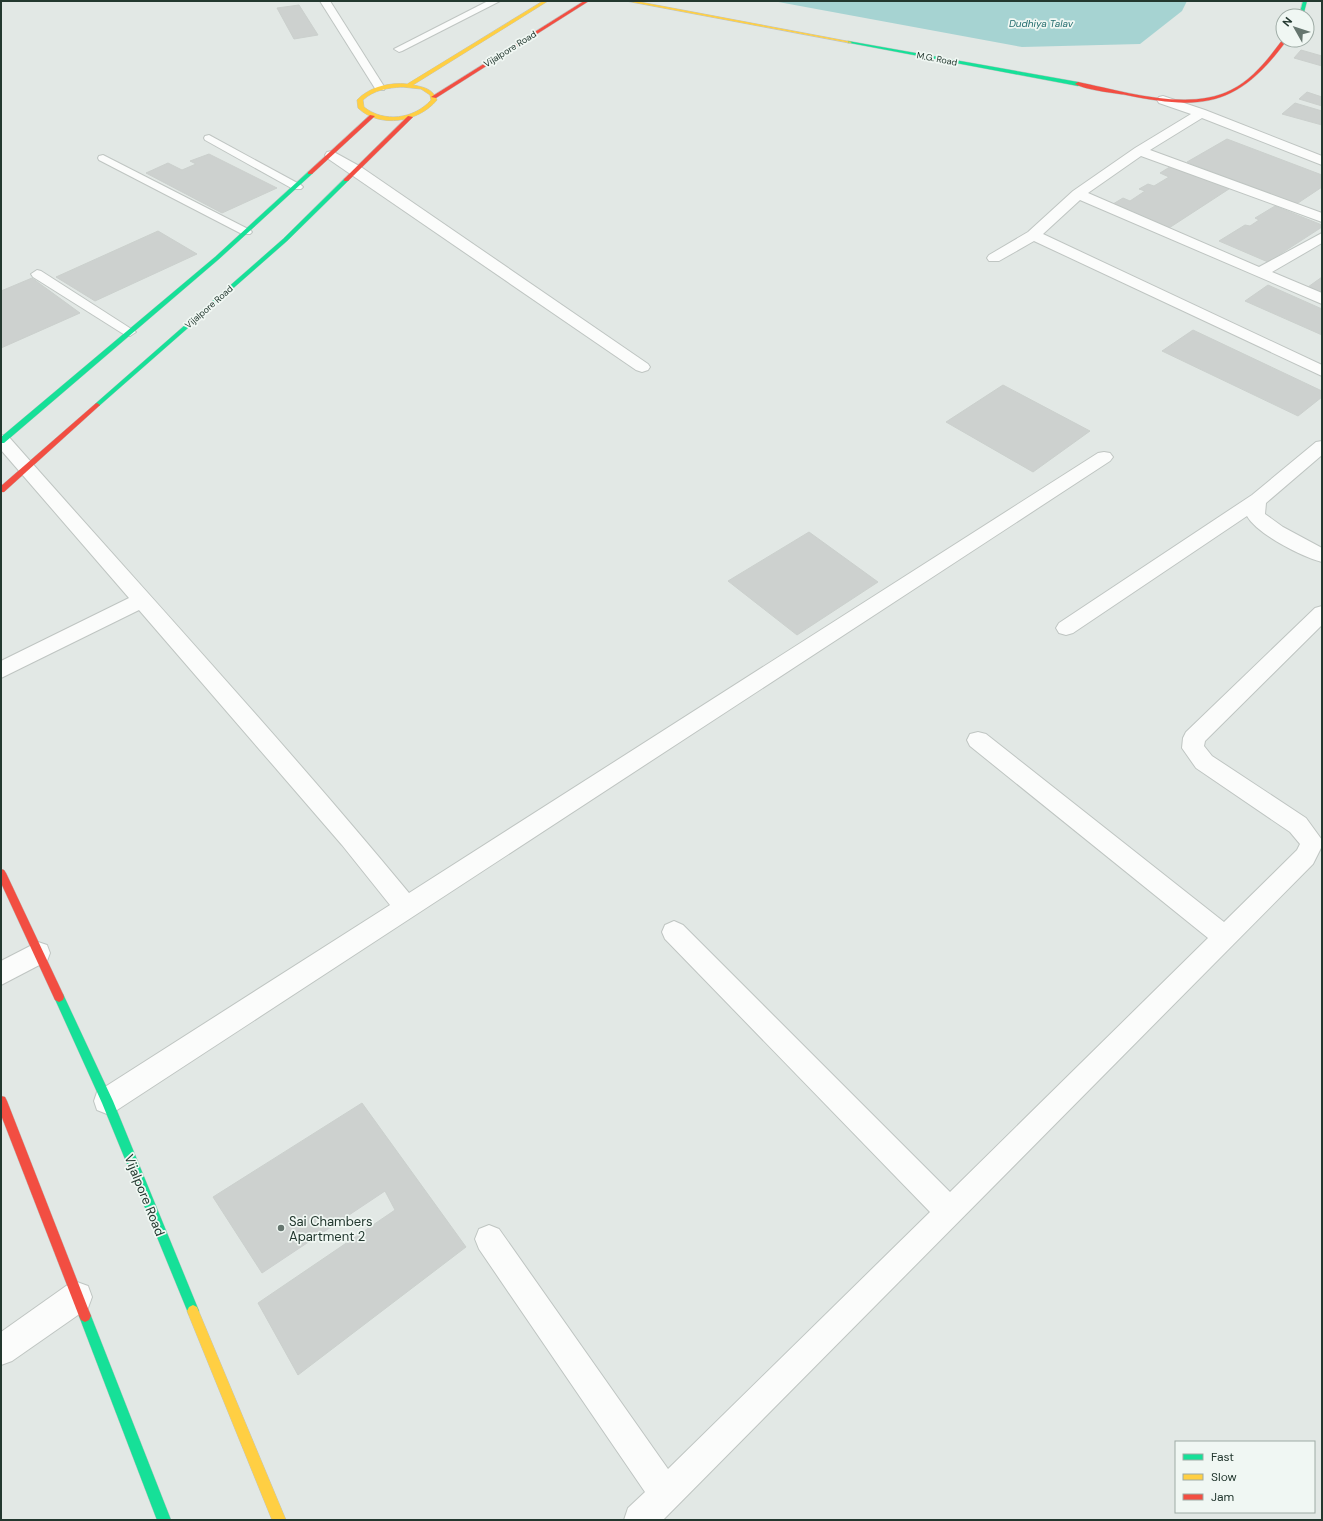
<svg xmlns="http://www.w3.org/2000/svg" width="1323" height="1521" viewBox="0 0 1323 1521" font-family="'DM Sans',sans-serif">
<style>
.water{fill:#a6d3d2}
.building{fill:#cdd1cf;stroke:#cbd0cd}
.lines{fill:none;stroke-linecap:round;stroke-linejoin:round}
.lane-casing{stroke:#bfc5c2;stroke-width:2}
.street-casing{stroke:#bfc5c2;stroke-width:2}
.fast-casing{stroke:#bfc5c2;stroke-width:1}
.slow-casing{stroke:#bfc5c2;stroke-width:1}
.jam-casing{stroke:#bfc5c2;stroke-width:1}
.lane{fill:#fbfcfb;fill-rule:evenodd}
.street{fill:#fbfcfb;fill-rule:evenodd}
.fast{fill:#16e098;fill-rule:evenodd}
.slow{fill:#ffcf43;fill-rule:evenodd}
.jam{fill:#f24e42;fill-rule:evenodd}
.poi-dot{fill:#66766f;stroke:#f0f7f3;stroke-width:1.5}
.labels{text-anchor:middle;stroke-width:3.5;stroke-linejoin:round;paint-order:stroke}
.far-street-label{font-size:9px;fill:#23382f;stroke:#f0f7f3}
.far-water-label{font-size:10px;font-style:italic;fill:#236d6e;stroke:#f0f7f3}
.near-street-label{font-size:13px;fill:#23382f;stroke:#f0f7f3}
.near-poi-label{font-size:13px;fill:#23382f;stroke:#f0f7f3;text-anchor:start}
</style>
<rect width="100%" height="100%" fill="#e2e8e5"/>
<path class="water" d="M773,1H1187L1182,11L1140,44L1022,47Z"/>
<g class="building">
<path d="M299,5L318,35L294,39L277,8Z"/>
<path d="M1301,50L1322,56V66L1294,58Z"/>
<path d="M1307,92L1322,97V106L1299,99Z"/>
<path d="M1295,103L1322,111V125L1282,114Z"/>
<path d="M1227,139L1322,175V187L1295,205L1187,162Z"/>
<path d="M209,154L277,188L222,213L146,173L168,163L182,170L196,164L190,161Z"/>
<path d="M1173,165L1232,187L1169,228L1113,204L1123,198L1130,201L1145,191L1139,189L1148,184L1154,186L1169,177L1160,173Z"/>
<path d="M1275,206L1322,225V227L1268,262L1219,241L1245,225L1250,226L1259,220L1255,218Z"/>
<path d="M158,231L197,254L95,301L56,277Z"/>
<path d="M1322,277V293L1308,287Z"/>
<path d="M32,278L80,313L1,348V291Z"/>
<path d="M1268,285L1322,309V335L1245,301Z"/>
<path d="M1193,330L1322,391V397L1298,416L1162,351Z"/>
<path d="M1003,385L1090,431L1033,472L946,422Z"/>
<path d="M809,532L878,582L797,635L728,581Z"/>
<path d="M362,1103L466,1247L298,1375L258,1303L395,1210L385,1191L262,1273L213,1197Z"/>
</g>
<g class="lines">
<g class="lane-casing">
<g id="lane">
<path d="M320,1H330L385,88L384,90H376Z"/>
<path d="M488,1H500L402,51L399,52L394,49Z"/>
<path d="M209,135L301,185L303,187L301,189H293L205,140L204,138L205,136Z"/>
<path d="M103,155L250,230L252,232L250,234H242L99,160L98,158L99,156Z"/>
<path d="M37,270L41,271L136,332L130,336L125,335L33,277L31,274Z"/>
</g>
</g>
<g class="street-casing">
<g id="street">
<path d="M1163,96L1205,110L1322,156V165L1202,118L1150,150L1322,213V222L1141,156L1088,193L1259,267L1322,233V243L1272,272L1322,293V304L1080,200L1043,234L1322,365V376L1034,241L999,261H989L987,258L989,255L1028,232L1073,191L1135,148L1191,114L1159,103L1157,100L1159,97Z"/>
<path d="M332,151L361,167L648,364L650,367L648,370L642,372L636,370L327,158L325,155L327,152Z"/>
<path d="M1,435L8,436C142,588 280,737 409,893L1098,453L1104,452L1110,453L1113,457L1110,461L117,1110L107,1114L97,1110L94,1101L97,1092L390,905L342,845L139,610L1,678V661L129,598L1,450Z"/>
<path d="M1322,441V455L1266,503L1265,514L1283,527L1322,548V562C1302,557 1257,534 1247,516L1073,633L1066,635L1059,633L1056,628L1059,623L1252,495L1316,442Z"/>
<path d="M1322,606V625L1205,741L1204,746L1212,756L1306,818L1322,840V846L1313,864L663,1520H624L628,1508L645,1492L479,1249L475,1239L479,1229L489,1225L499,1229L668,1469L930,1212L665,939L662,932L665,925L674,921L683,925L950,1192L1208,938L970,746L967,740L970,734L978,732L986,734L1224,922L1297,850L1300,844L1290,832L1196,768L1182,748L1183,738L1186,732L1315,608Z"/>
<path d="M38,942L47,945L50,953L47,961L1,985V961Z"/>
<path d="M77,1282L88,1286L92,1297L88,1308L12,1361L1,1365V1332L66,1286Z"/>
</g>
</g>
<g class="fast-casing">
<g id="fast">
<path d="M1303,1H1307L1303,16H1299Z"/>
<path d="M848,41L1078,82L1081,84L1078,86L850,43H848Z"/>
<path d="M308,172L313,173L219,259L4,443H1V437L215,257Z"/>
<path d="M344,179L349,180L287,241L99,406H95V404L283,239Z"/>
<path d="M59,992L63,994L113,1101L199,1311L197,1315L193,1317L189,1315L102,1103L54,997L55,994Z"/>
<path d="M85,1310L89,1312L91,1316L171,1520H157L79,1316L81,1312Z"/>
</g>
</g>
<g class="slow-casing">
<g id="slow">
<path d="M543,1H548L413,85C424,87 433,89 437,100C419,122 380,129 358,108L357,100C369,87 390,82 407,84ZM402,87L421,89L430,95L431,100C414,119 384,123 364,107L363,100C374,90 387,88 402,87Z"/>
<path d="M626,1H635L852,42L850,43Z"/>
<path d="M193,1305L197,1307L286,1520H272L187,1311L189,1307Z"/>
</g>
</g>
<g class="jam-casing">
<g id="jam">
<path d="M584,1H589L436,98L431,97Z"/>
<path d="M1283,39L1287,40C1239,106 1203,111 1126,95C1114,93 1085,90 1075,84L1078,82C1123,91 1188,112 1231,90C1253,79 1268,59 1283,39Z"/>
<path d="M370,115L375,116L312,174H308V172Z"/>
<path d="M408,116L413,117L348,181H344V179Z"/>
<path d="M97,403L100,405L99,406L4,492H1V486L95,404Z"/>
<path d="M1,869L4,870L6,873L63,994L64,997L63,1000L59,1002L55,1000L1,883Z"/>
<path d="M1,1096L5,1097L7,1101L91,1316L89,1320L85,1322L81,1320L79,1316L1,1115Z"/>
</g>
</g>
<use href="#lane" class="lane"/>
<use href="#street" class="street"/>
<use href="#fast" class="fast"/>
<use href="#slow" class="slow"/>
<use href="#jam" class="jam"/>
</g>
<circle class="poi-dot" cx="281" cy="1228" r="4"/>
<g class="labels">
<g class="far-street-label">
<text transform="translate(510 49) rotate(-32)" y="3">Vijalpore Road</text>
<text transform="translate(937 59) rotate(11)" y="3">M.G. Road</text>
<text transform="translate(209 307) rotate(-41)" y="3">Vijalpore Road</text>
</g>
<g class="far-water-label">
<text x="1041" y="27">Dudhiya Talav</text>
</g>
<g class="near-street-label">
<text transform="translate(145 1195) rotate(68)" y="5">Vijalpore Road</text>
</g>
<g class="near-poi-label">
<text x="289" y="1226">Sai Chambers<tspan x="289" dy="15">Apartment 2</tspan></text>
</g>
</g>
<rect width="1323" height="1521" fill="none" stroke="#23382f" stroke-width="4"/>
<rect x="1175" y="1441" width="140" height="72" fill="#f0f7f3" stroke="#9eaba5"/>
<rect x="1183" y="1454" width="20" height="6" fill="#16e098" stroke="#9eaba5"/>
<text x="1211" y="1461" font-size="12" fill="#23382f">Fast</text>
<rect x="1183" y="1474" width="20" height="6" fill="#ffcf43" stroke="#9eaba5"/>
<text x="1211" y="1481" font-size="12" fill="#23382f">Slow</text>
<rect x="1183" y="1494" width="20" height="6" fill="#f24e42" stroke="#9eaba5"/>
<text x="1211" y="1501" font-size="12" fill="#23382f">Jam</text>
<g transform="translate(1295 28) rotate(309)"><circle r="19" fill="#f0f7f3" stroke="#9eaba5"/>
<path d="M0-3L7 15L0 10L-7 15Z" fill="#66766f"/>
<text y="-6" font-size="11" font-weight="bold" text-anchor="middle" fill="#23382f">N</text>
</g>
</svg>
